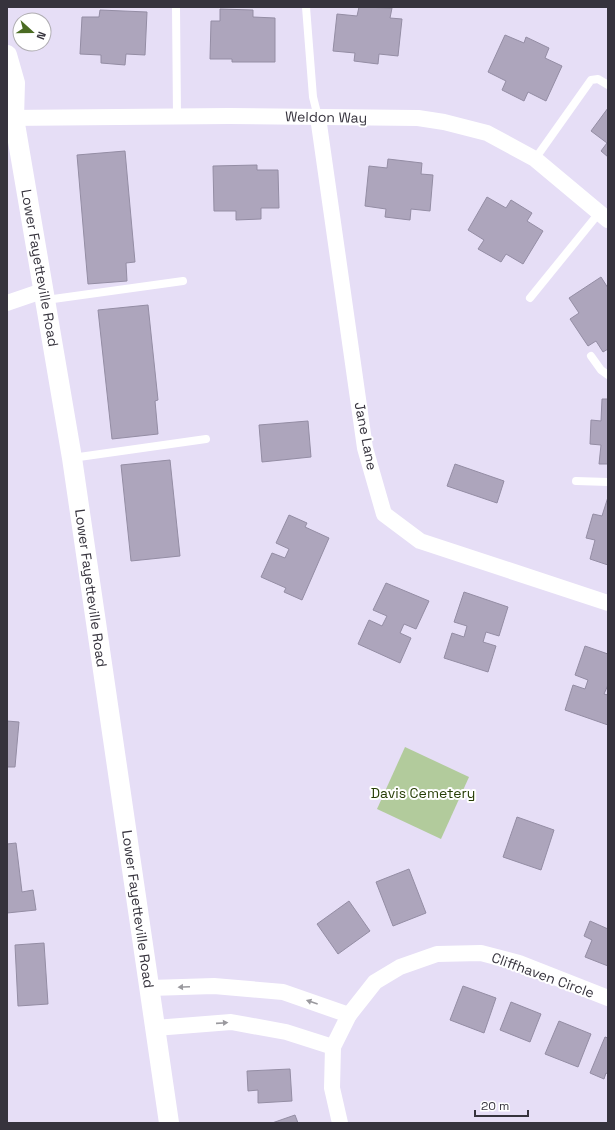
<svg xmlns="http://www.w3.org/2000/svg" width="615" height="1130" viewBox="0 0 615 1130" font-family="'Space Grotesk',sans-serif">
<style>
.green{fill:#b2cb9c}
.building{fill:#ada5bc;stroke:#948da4}
.lines{fill:none;stroke-linecap:round;stroke-linejoin:round}
.service{stroke:#fff;stroke-width:8}
.minor{stroke:#fff;stroke-width:16}
.tertiary{stroke:#fff;stroke-width:20}
.oneway{fill:#9a999e}
.labels{text-anchor:middle;stroke-width:4;stroke-linejoin:round;paint-order:stroke}
.street-label{font-size:14px;fill:#36333d;stroke:#fff}
.park-label{font-size:14px;fill:#273e06;stroke:#fff}
</style>
<rect width="100%" height="100%" fill="#e6def6"/>
<path class="green" d="M405,747L469,777L441,839L377,809Z"/>
<g class="building">
<path d="M359,7L392,8L390,18L402,19L398,56L379,54L378,64L354,61L355,53L333,51L337,14L357,16Z"/>
<path d="M220,9L253,10V17L275,18V62H232V59H210L211,21H220Z"/>
<path d="M100,10L147,12L145,55L126,54L125,65L101,63V55L80,54L82,17H99Z"/>
<path d="M505,35L524,43L526,37L549,48L545,58L562,66L546,101L528,92L524,101L502,90L506,81L488,72Z"/>
<path d="M608,108V157L601,151L607,143L591,131Z"/>
<path d="M125,151L135,262L126,263L127,281L88,284L77,155Z"/>
<path d="M388,159L422,163L421,174L433,175L430,211L411,209L410,220L385,217L386,209L365,206L369,166L387,168Z"/>
<path d="M257,165V170H278L279,208H261V219L236,220V211H214L213,166Z"/>
<path d="M487,197L506,208L511,200L532,213L527,221L543,231L523,264L506,254L501,262L478,249L484,240L468,230Z"/>
<path d="M601,277L608,288V349L603,352L596,341L588,346L570,319L579,313L569,298Z"/>
<path d="M148,305L158,400L155,401L158,434L112,439L98,310Z"/>
<path d="M602,399H608V464H599L601,445L590,444L591,420L601,421Z"/>
<path d="M308,421L311,457L262,462L259,425Z"/>
<path d="M170,460L180,556L131,561L121,465Z"/>
<path d="M455,464L504,481L497,503L447,486Z"/>
<path d="M608,497V565L590,559L595,540L586,538L593,514L602,516Z"/>
<path d="M289,515L307,523L305,527L329,538L302,600L284,592L286,588L261,577L272,553L285,558L289,549L276,543Z"/>
<path d="M386,583L429,601L416,629L404,624L400,633L411,638L400,663L358,644L369,620L382,626L387,616L373,610Z"/>
<path d="M464,592L508,607L499,636L486,632L483,642L496,646L488,672L444,658L452,633L464,637L467,626L454,622Z"/>
<path d="M585,646L608,654V685L604,694L608,695V725L565,710L573,685L585,689L588,680L575,675Z"/>
<path d="M7,721L19,722L15,767H7Z"/>
<path d="M517,817L554,830L541,870L503,857Z"/>
<path d="M16,843L22,892L33,890L36,910L7,913V844Z"/>
<path d="M409,869L426,913L393,926L376,882Z"/>
<path d="M349,901L370,931L338,954L317,924Z"/>
<path d="M590,921L608,929V966L585,957L592,940L584,936Z"/>
<path d="M44,943L48,1004L18,1006L15,945Z"/>
<path d="M463,986L496,998L484,1033L450,1020Z"/>
<path d="M511,1002L541,1014L530,1042L500,1030Z"/>
<path d="M559,1021L591,1034L578,1067L545,1054Z"/>
<path d="M605,1037L608,1038V1074L606,1073L604,1079L590,1073Z"/>
<path d="M290,1069L292,1101L258,1103V1090L248,1091L247,1071Z"/>
<path d="M295,1115L298,1123H272Z"/>
</g>
<g class="lines">
<g class="service">
<path d="M176,7L177,116"/>
<path d="M306,7L313,97L318,117"/>
<path d="M535,159L591,80L598,79L608,85"/>
<path d="M530,298L599,213"/>
<path d="M46,300L183,281"/>
<path d="M591,356L601,370L608,375"/>
<path d="M72,458L206,439"/>
<path d="M576,481L608,482"/>
</g>
<g class="minor">
<path d="M318,117L365,448L384,514L420,541L608,603"/>
<path d="M7,118L229,116L418,118L444,122L487,133L535,159L608,220"/>
<path d="M7,303L45,290"/>
<path d="M150,988L214,986L283,992L349,1015"/>
<path d="M155,1028L231,1022L286,1032L333,1047"/>
<path d="M340,1123L332,1088L333,1047L349,1015L375,982L400,967L437,954L481,953L519,963L608,998"/>
</g>
<path class="tertiary" d="M7,55L15,83L14,118L72,458L169,1123"/>
</g>
<defs><path id="oneway-solid" d="M-6-.8H1V-3.2L6.5 0L1 3.2V.8H-6Z"/></defs>
<g class="oneway">
<use href="#oneway-solid" transform="translate(184 987) rotate(178)"/>
<use href="#oneway-solid" transform="translate(312 1002) rotate(-161)"/>
<use href="#oneway-solid" transform="translate(222 1023) rotate(-4)"/>
</g>
<g class="labels">
<g class="street-label">
<text transform="translate(326 117) rotate(1)" y="5">Weldon Way</text>
<text transform="translate(40 268) rotate(80)" y="5">Lower Fayetteville Road</text>
<text transform="translate(366 436) rotate(79)" y="5">Jane Lane</text>
<text transform="translate(91 588) rotate(82)" y="5">Lower Fayetteville Road</text>
<text transform="translate(138 909) rotate(82)" y="5">Lower Fayetteville Road</text>
<text transform="translate(543 975) rotate(20)" y="5">Cliffhaven Circle</text>
</g>
<g class="park-label">
<text x="423" y="798">Davis Cemetery</text>
</g>
</g>
<rect width="615" height="1130" fill="none" stroke="#36333d" stroke-width="16"/>
<g transform="translate(32 32) rotate(111)"><circle r="19" fill="#ffffff" stroke="#afadb1"/>
<path d="M0-3L7 15L0 10L-7 15Z" fill="#4a6b22"/>
<text y="-6" font-size="11" font-weight="bold" text-anchor="middle" fill="#36333d">N</text>
</g>
<path d="M475 1110v6h53v-6" fill="none" stroke="#36333d" stroke-width="2"/>
<text x="481" y="1110" font-size="12" fill="#36333d" stroke="#ffffff" stroke-width="3" paint-order="stroke">20 m</text>
</svg>
